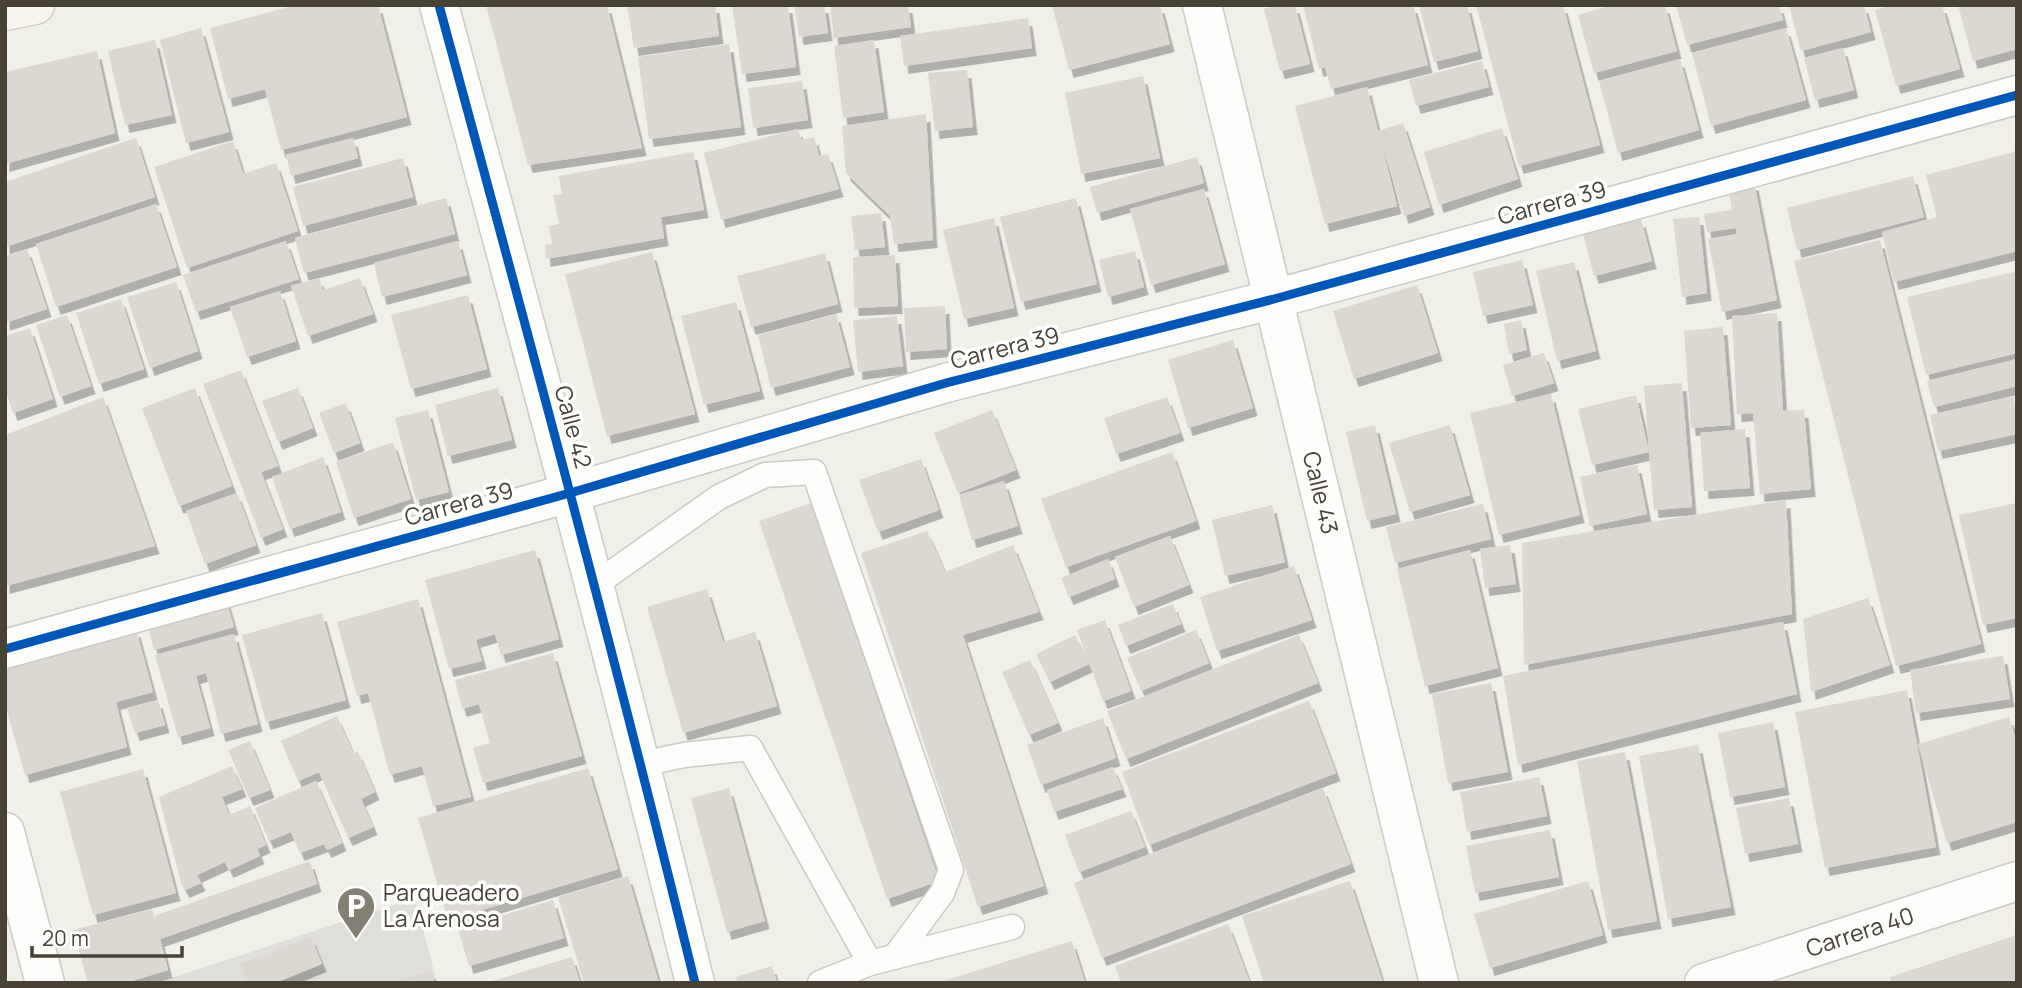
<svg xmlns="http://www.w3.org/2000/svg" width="2022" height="988" viewBox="0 0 2022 988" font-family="Manrope,sans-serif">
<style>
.parking{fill:#e0ded8}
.building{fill:#dad8d1;filter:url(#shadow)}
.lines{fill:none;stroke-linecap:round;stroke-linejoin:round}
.service-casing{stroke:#cccac3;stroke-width:27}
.minor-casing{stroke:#cccac3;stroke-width:41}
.tertiary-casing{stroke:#cccac3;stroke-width:41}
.secondary-casing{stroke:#d0cebf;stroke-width:41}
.service{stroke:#fdfdfc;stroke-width:24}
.minor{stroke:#fdfdfc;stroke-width:38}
.tertiary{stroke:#fdfdfc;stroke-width:38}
.secondary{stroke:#f7f5ee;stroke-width:38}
.cycleway-casing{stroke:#fff;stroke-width:13}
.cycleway{stroke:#0057b8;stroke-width:9}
.labels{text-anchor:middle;stroke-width:7;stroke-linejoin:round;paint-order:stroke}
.street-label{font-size:23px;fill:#484234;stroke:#fff}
.poi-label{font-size:23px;fill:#484234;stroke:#fff;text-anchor:start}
</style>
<defs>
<filter id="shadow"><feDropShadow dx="4.5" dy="8" stdDeviation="0" flood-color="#0004"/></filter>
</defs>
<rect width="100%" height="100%" fill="#f0efe8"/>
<path class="parking" d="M415,898L437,983H156Z"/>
<g class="building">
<path d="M296,5H378L407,117L281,150L265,89L228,99L210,28Z"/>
<path d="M486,5H607L642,148L528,165Z"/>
<path d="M627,5H715L719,36L634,48Z"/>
<path d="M732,5H788L796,67L742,74Z"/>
<path d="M794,5H824L828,33L799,37Z"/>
<path d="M830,5H908L911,27L834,38Z"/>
<path d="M1052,5H1160L1170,44L1069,70Z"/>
<path d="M1279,5H1295L1310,64L1280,71L1264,9Z"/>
<path d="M1303,5H1413L1428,65L1331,89L1325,67L1319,69Z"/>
<path d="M1419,5H1467L1478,51L1434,62Z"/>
<path d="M1476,5H1563L1600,145L1519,166Z"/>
<path d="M1612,5H1665L1677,51L1594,73L1578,15Z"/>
<path d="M1676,5H1779L1783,20L1687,45Z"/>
<path d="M1789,5H1864L1871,32L1801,51Z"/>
<path d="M1892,5H1942L1960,69L1896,86L1875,10Z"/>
<path d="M1958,5H2017V49L1973,61Z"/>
<path d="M1028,18L1032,48L904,66L900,36Z"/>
<path d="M201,28L229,132L186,143L160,40Z"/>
<path d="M1786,28L1806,100L1711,126L1692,53Z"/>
<path d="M155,40L172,115L125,125L108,51Z"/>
<path d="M874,40L884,112L843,118L834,46Z"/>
<path d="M729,44L741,127L649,139L638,57Z"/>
<path d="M1843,48L1854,90L1815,100L1804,58Z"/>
<path d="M97,51L115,133L5,164V72Z"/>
<path d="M1680,59L1699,130L1618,153L1599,81Z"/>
<path d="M1482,61L1489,87L1416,106L1409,80Z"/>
<path d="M967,70L973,127L935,131L928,73Z"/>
<path d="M1143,76L1160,158L1081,174L1065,93Z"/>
<path d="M802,81L808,120L753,128L748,88Z"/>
<path d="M1367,87L1378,131L1403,123L1430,207L1404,216L1381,141L1397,206L1325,224L1295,106Z"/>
<path d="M926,114L933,240L894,244L890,216L846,173L842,126Z"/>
<path d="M1502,128L1518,179L1439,205L1424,152Z"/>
<path d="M798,129L801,140L814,137L819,156L828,154L839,189L721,220L704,153Z"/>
<path d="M136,138L155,197L5,247V182Z"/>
<path d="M353,138L358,158L291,176L286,155Z"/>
<path d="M233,141L243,174L276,163L298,231L187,268L154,167Z"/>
<path d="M2017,151V251L1894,282L1882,232L1937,217L1926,175Z"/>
<path d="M693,152L704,210L661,217L664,238L546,259L545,245L552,244L549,226L559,224L553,195L562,194L559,176Z"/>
<path d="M1197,157L1204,183L1097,213L1090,187Z"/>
<path d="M403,158L413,197L303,226L293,187Z"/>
<path d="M1913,176L1924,217L1797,250L1787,208Z"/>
<path d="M1754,182L1777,300L1722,312L1708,239L1737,234L1736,228L1707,232L1704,214L1732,210L1728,188Z"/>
<path d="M1204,189L1225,264L1151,285L1130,209Z"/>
<path d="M446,198L455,234L304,273L295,238Z"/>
<path d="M1076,198L1097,284L1021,302L1000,217Z"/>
<path d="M156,204L177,267L56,307L36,244Z"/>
<path d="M881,213L885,247L855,250L851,216Z"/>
<path d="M1699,217L1707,293L1682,297L1673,219Z"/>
<path d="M994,218L1014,308L964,319L943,230Z"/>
<path d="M1641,219L1652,261L1594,276L1583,234Z"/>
<path d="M1880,240L1981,644L1896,666L1794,261Z"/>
<path d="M286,241L299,279L196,312L183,275Z"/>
<path d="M458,241L467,275L382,297L374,263Z"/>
<path d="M27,249L47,309L5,323V256Z"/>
<path d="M1135,251L1144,287L1108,297L1099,260Z"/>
<path d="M652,252L695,414L607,436L565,274Z"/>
<path d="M825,253L838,304L751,327L737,276Z"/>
<path d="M895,255L898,306L854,308L853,257Z"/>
<path d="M1522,260L1533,305L1483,316L1473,272Z"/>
<path d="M1574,262L1596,351L1557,361L1536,271Z"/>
<path d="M2017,271V353L1926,375L1907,297Z"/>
<path d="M319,278L323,290L360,278L373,314L308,336L291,286Z"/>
<path d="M176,282L198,351L150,368L127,297Z"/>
<path d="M1417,285L1438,353L1354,379L1333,311Z"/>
<path d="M280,291L296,341L247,357L230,307Z"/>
<path d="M468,295L487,369L411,389L391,315Z"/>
<path d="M121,299L144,369L99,384L76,313Z"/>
<path d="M736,302L760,391L704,405L681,316Z"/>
<path d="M945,306L947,349L906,352L904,308Z"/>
<path d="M1777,313L1783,411L1804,410L1811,489L1760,494L1753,413L1737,414L1732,316Z"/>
<path d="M836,314L850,367L771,388L758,335Z"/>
<path d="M67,315L91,386L60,397L36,325Z"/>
<path d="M897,316L903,366L858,372L853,320Z"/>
<path d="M1521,320L1527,350L1509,354L1504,324Z"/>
<path d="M1723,327L1731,425L1691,428L1684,331Z"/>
<path d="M30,328L53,399L13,413L5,389V336Z"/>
<path d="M1233,340L1253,408L1188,428L1168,360Z"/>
<path d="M1544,353L1554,383L1512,396L1503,365Z"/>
<path d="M2017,359V386L1934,407L1927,381Z"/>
<path d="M241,370L278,466L261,472L283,529L261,538L203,384Z"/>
<path d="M1682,383L1692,507L1654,510L1649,452L1592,465L1578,409L1636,395L1649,452L1644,386Z"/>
<path d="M195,388L232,486L179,506L142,408Z"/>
<path d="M298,388L313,428L278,442L262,401Z"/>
<path d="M498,388L512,440L448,456L435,405Z"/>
<path d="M1551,394L1580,515L1499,535L1470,413Z"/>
<path d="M2014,396L2017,434L1938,451L1930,415Z"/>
<path d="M103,397L155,546L5,586V435Z"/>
<path d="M1167,397L1180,433L1116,454L1104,418Z"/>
<path d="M346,403L360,443L334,453L319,413Z"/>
<path d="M428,410L449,492L416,500L395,418Z"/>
<path d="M992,410L1016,470L958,493L934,433Z"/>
<path d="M1375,425L1396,514L1367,521L1346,432Z"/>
<path d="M1450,425L1470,495L1410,512L1389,443Z"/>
<path d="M1745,429L1750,488L1704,491L1700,433Z"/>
<path d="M393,442L411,499L354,518L336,462Z"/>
<path d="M1172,452L1196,521L1066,567L1041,499Z"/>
<path d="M323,457L341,512L290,529L272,477Z"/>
<path d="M921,459L939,510L878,532L859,480Z"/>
<path d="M1637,465L1647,514L1590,526L1580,477Z"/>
<path d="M1004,481L1018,526L972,540L959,495Z"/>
<path d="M237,493L256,545L205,564L186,511Z"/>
<path d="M1786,500L1792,614L1524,665L1522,543Z"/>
<path d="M811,503L939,881L887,899L759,521Z"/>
<path d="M2017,503V618L1983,625L1959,515Z"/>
<path d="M1483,504L1491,539L1395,563L1386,527Z"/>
<path d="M1272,505L1285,562L1225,576L1212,520Z"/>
<path d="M927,531L945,572L1013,545L1039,612L963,635L1044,886L978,907L861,553Z"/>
<path d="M1170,536L1189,585L1134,607L1115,557Z"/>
<path d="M1510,545L1516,584L1485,588L1480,549Z"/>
<path d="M535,550L559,639L501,655L495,634L476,640L482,661L449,669L425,580Z"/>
<path d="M1470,550L1498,668L1425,686L1397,569Z"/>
<path d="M1108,559L1115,579L1069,597L1061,578Z"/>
<path d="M1294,566L1312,620L1217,651L1200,597Z"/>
<path d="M707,589L723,642L755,632L777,706L683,733L647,607Z"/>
<path d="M224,593L234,627L154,650L145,615Z"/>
<path d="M1868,598L1890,665L1811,692L1803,619Z"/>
<path d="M418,599L471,797L433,806L422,766L390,775L368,693L357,696L337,622Z"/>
<path d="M1173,604L1181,624L1126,646L1118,625Z"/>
<path d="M322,613L346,700L266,722L242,635Z"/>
<path d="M1105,620L1131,691L1103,701L1077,630Z"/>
<path d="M1783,622L1797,694L1518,765L1503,676Z"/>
<path d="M136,629L153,692L116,702L127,747L25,775L5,704V664Z"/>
<path d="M1196,630L1209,663L1141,691L1127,658Z"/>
<path d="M234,634L258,724L221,734L206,673L196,676L210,728L178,737L155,655Z"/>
<path d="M1075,635L1089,664L1050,682L1036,654Z"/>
<path d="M1299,635L1318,683L1126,759L1107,711Z"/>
<path d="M553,653L582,756L483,783L473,748L490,743L479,704L462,709L455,680Z"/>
<path d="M2003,656L2010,699L1916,713L1910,670Z"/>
<path d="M1030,660L1058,723L1029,735L1002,672Z"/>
<path d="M1491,683L1508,772L1448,783L1432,694Z"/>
<path d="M1907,690L1936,847L1825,868L1795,712Z"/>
<path d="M158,700L165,725L135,733L127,708Z"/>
<path d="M1309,701L1336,773L1149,845L1122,772Z"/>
<path d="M337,716L353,753L358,752L375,792L361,799L373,827L348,838L319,772L298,781L281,741Z"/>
<path d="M2009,717L2017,743V822L1947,843L1918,744Z"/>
<path d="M1103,718L1116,758L1041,785L1027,745Z"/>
<path d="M1773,722L1785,787L1730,797L1718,733Z"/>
<path d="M250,741L270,790L249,798L228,750Z"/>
<path d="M1698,745L1731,907L1668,919L1639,756Z"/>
<path d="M1625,752L1657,921L1608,930L1577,761Z"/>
<path d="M232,766L242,789L222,797L229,815L250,806L266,845L257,849L260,856L229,870L225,862L197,875L201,883L185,890L181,883L159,797Z"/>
<path d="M1113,767L1122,789L1054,812L1047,790Z"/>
<path d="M588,768L618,869L448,920L418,818Z"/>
<path d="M143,769L176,893L93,915L60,792Z"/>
<path d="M1539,777L1547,816L1467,832L1460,792Z"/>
<path d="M316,781L342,843L327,850L324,844L300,853L291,832L269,841L255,808Z"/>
<path d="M729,788L765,921L727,932L691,798Z"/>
<path d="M1323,788L1351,864L1102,958L1074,883Z"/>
<path d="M1789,798L1798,844L1745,854L1736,808Z"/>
<path d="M1131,811L1145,847L1079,872L1065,835Z"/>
<path d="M1550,830L1559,877L1475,893L1466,846Z"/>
<path d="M310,861L317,884L160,939L168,970L125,983H88L73,930L152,909L154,916Z"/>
<path d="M628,876L659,983H584L558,897Z"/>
<path d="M1350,881L1383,983H1264L1242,916Z"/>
<path d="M1588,881L1603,935L1490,968L1474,914Z"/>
<path d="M553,900L564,938L469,966L458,929Z"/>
<path d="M1228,924L1250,983H1121L1115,966Z"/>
<path d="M2017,935V983H1891L1890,977Z"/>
<path d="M311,937L322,964L275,983H248L241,964Z"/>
<path d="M1072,941L1085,983H940V982Z"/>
<path d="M572,957L580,983H490L489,982Z"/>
<path d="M772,966L777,983H737L736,977Z"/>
<path d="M431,971L435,983H395V982Z"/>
</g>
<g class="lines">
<g class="service-casing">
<g id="service">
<path d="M593,586L719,497L765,475L814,472L951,870L942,893L896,955"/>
<path d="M641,764L684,755L750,748L870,963L1012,927"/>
<path d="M820,983L870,963"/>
</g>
</g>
<g class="minor-casing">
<g id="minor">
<path id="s1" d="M1202,5L1439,983"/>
<path d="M5,649L570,493L946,383L1274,299L2017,95"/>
<path d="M5,832L45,983"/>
</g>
</g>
<g class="tertiary-casing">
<g id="tertiary">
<path d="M439,5C527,330 615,656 695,983"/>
<path id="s2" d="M1704,983L2017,881"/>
</g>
</g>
<g class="secondary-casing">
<path id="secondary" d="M5,11L35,5"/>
</g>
<use href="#service" class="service"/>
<use href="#minor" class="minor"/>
<use href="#tertiary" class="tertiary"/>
<use href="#secondary" class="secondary"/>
<g class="cycleway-casing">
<g id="cycleway">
<path d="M439,5C527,330 615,656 695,983"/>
<path d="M5,649L570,493L946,383L1274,299L2017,95"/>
</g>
</g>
<use href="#cycleway" class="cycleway"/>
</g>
<defs>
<g id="parking-pin" transform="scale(2.0125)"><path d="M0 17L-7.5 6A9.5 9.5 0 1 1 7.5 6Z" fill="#837f73" stroke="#fff"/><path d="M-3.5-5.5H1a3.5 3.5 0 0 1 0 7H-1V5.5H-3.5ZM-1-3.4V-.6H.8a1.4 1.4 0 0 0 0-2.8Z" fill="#fff"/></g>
</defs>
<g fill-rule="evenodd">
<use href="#parking-pin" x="356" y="906"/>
</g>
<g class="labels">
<g class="street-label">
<text transform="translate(1552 203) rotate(-15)" y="8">Carrera 39</text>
<text transform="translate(1005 348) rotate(-14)" y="8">Carrera 39</text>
<text transform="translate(573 427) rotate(75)" y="8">Calle 42</text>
<text dy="8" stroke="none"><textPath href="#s1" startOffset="502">Calle 43</textPath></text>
<text transform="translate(459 504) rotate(-15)" y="8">Carrera 39</text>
<text dy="8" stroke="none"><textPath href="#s2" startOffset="164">Carrera 40</textPath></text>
</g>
<g class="poi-label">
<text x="383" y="901">Parqueadero<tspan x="383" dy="26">La Arenosa</tspan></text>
</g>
</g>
<rect width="2022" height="988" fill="none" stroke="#484234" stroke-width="14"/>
<path d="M32 946v10h150v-10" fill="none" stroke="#484234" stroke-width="3.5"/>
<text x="42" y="946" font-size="21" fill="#484234" stroke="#ffffff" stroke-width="5" paint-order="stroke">20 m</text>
</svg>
